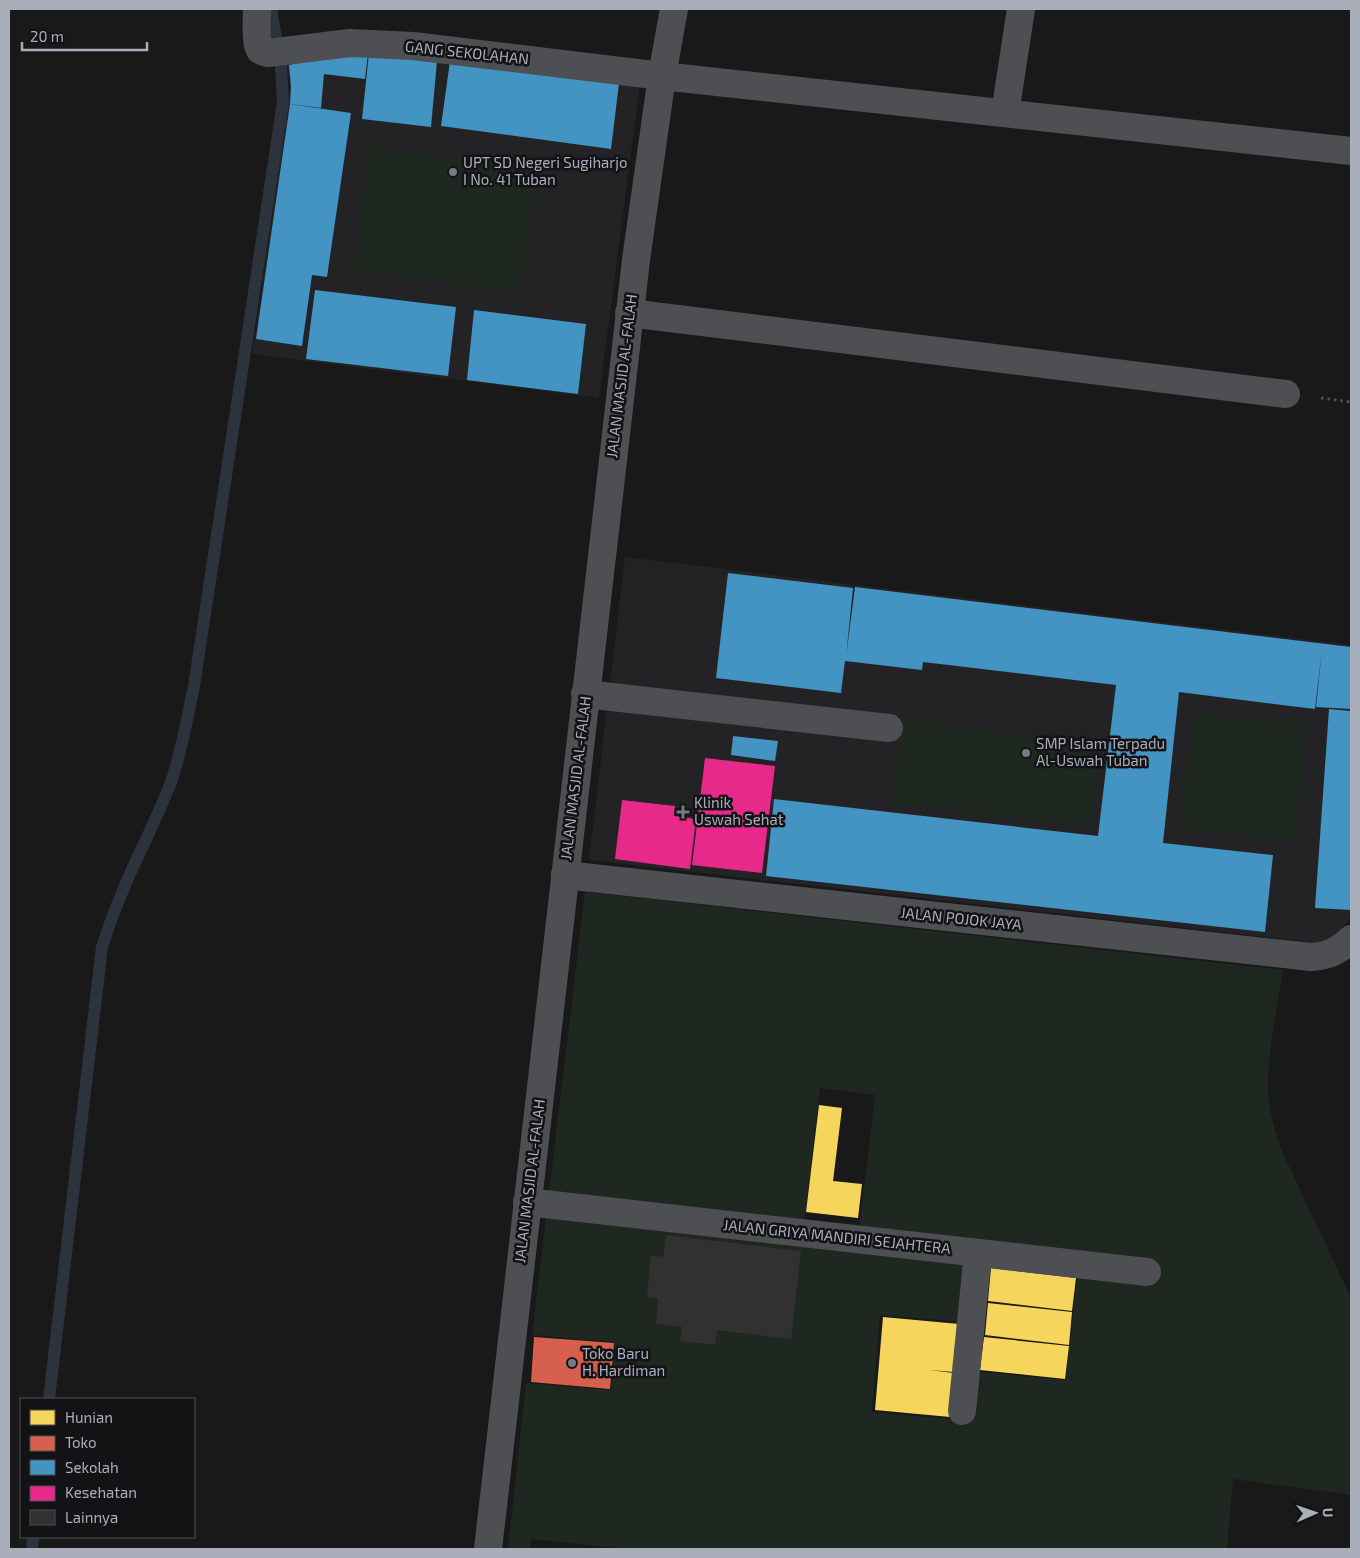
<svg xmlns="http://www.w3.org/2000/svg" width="1360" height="1558" viewBox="0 0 1360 1558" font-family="'Exo 2',sans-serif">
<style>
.built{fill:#232326}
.green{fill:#1f2721;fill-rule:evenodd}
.homes{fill:#f6d55c}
.shops{fill:#d6604d}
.schools{fill:#4393c3}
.health{fill:#e7298a}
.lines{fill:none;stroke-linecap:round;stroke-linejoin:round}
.stream{stroke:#2c333c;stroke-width:12}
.building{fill:#313132}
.path{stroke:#4f5054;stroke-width:3;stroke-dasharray:2.5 4;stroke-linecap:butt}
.minor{stroke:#4d4f53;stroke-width:28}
.poi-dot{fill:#777a83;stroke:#131316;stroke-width:2}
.labels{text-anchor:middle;stroke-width:5;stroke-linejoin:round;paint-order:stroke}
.street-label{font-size:15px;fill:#aaaebb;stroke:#131316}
.poi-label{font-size:15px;fill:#aaaebb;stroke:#131316;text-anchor:start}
</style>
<rect width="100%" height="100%" fill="#19191a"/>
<g class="built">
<path d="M349,53L640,84L599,398L252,354L289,100L290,87L287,64Z"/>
<path d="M625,557L1351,645V918L1326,944L589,860Z"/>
</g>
<g class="green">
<path d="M369,146L537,167L521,292L353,271Z"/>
<path d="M1193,712L1309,726L1295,842L1179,829Z"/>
<path d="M902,720L1102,744L1092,828L892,804Z"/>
<path d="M585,892L1283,970C1277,1012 1265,1060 1269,1103C1271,1118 1276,1133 1280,1147L1351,1298V1495L1233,1479L1227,1549H627L532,1539L530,1549H508L526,1383L611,1390L615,1342L532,1335ZM820,1088L875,1095L859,1230L804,1223ZM966,1264L1077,1277L1066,1380L979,1372L972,1421L872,1412L880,1315L961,1322Z"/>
</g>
<g class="homes">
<path d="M819,1105L842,1108L833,1181L862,1184L858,1218L806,1212Z"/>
<path d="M991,1268L1076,1278L1072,1311L988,1301Z"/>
<path d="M988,1303L1072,1312L1069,1345L985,1335Z"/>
<path d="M883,1317L959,1324L954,1372L929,1370L954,1373L950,1417L875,1410Z"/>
<path d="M984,1337L1069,1346L1065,1379L980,1370Z"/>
</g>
<path class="shops" d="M534,1337L614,1343L610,1389L531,1382Z"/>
<g class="schools">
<path d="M368,53L365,79L324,74L321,108L290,104L291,87L289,65L322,58Z"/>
<path d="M369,53L437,61L431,127L362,119Z"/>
<path d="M450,61L619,83L611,149L441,126Z"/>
<path d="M290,104L351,113L327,277L312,275L302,346L256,339Z"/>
<path d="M315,290L456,307L448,376L306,359Z"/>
<path d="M474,310L586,324L578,394L467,380Z"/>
<path d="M728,573L853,588L846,657L855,587L1351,647V709L1316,707L1322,650L1315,709L1179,692L1163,843L1273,855L1265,932L766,876L774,799L1098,836L1116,685L923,662L922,670L845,661L841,693L716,678Z"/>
<path d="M1329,709L1351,711V910L1315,908Z"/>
<path d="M733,736L778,741L775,761L731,755Z"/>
</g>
<g class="health">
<path d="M705,758L775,766L762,873L692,865Z"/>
<path d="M622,800L675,806L674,816L696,819L690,869L615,859Z"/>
</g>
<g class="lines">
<g class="stream">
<path d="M49,1399L102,947C108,928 115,909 123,890C138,854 157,819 171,782C182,751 187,718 194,686L283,102L281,67L271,9"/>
<path d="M32,1549L33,1537"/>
</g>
</g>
<path class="building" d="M666,1235L801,1251L791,1339L717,1330L715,1345L680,1341L682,1327L656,1324L658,1298L647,1297L651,1255L663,1257Z"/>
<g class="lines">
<path class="path" d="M1321,398L1351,402"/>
<g class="minor">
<path d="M257,9C257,18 255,43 260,50C263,52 264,52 268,53L350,43L413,46L662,76L1351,151"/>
<path d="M1005,113L1021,9"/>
<path d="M629,313L1286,394"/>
<path d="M585,694L889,728"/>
<path d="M565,875L1311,957C1328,956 1339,951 1351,939"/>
<path d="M527,1202L1147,1272"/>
<path d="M962,1411L978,1253"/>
<path d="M488,1549L636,260L662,76L674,9"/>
</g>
</g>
<g class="poi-dot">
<circle cx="453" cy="172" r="5"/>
<circle cx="1026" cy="753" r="5"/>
<path d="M680.5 804.5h5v5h5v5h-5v5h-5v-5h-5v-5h5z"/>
<circle cx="572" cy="1363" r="5"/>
</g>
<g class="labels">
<g class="street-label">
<text transform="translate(467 53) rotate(6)" y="5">GANG SEKOLAHAN</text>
<text transform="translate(622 376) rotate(-83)" y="5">JALAN MASJID AL-FALAH</text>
<text transform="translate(576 778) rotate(-83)" y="5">JALAN MASJID AL-FALAH</text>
<text transform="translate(961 919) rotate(6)" y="5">JALAN POJOK JAYA</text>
<text transform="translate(530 1181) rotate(-83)" y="5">JALAN MASJID AL-FALAH</text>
<text transform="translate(837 1237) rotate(6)" y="5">JALAN GRIYA MANDIRI SEJAHTERA</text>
</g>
<g class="poi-label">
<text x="463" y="168">UPT SD Negeri Sugiharjo<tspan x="463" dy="17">I No. 41 Tuban</tspan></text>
<text x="1036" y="749">SMP Islam Terpadu<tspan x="1036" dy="17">Al-Uswah Tuban</tspan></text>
<text x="694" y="808">Klinik<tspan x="694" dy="17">Uswah Sehat</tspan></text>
<text x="582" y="1359">Toko Baru<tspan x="582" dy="17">H. Hardiman</tspan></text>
</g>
</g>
<rect width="1360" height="1558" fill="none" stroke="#aaaebb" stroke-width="20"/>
<rect x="20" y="1398" width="175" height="140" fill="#131316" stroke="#4f5158"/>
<rect x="30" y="1410" width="25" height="15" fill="#f6d55c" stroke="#4f5158"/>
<text x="65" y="1423" font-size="15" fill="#aaaebb">Hunian</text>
<rect x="30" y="1436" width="25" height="15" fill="#d6604d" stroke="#4f5158"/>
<text x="65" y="1448" font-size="15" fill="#aaaebb">Toko</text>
<rect x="30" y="1460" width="25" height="15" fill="#4393c3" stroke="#4f5158"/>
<text x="65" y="1473" font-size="15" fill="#aaaebb">Sekolah</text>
<rect x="30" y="1486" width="25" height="15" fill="#e7298a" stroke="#4f5158"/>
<text x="65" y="1498" font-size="15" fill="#aaaebb">Kesehatan</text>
<rect x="30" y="1510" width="25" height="15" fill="#313132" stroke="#4f5158"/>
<text x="65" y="1523" font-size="15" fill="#aaaebb">Lainnya</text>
<g transform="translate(1315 1513) rotate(88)" stroke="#131316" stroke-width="4" paint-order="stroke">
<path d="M0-4L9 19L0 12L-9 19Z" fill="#aaaebb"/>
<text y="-8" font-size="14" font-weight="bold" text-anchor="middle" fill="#aaaebb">U</text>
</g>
<path d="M22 42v8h125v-8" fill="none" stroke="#aaaebb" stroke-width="2.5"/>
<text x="30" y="42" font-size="15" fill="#aaaebb" stroke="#131316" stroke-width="4" paint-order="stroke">20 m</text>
</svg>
